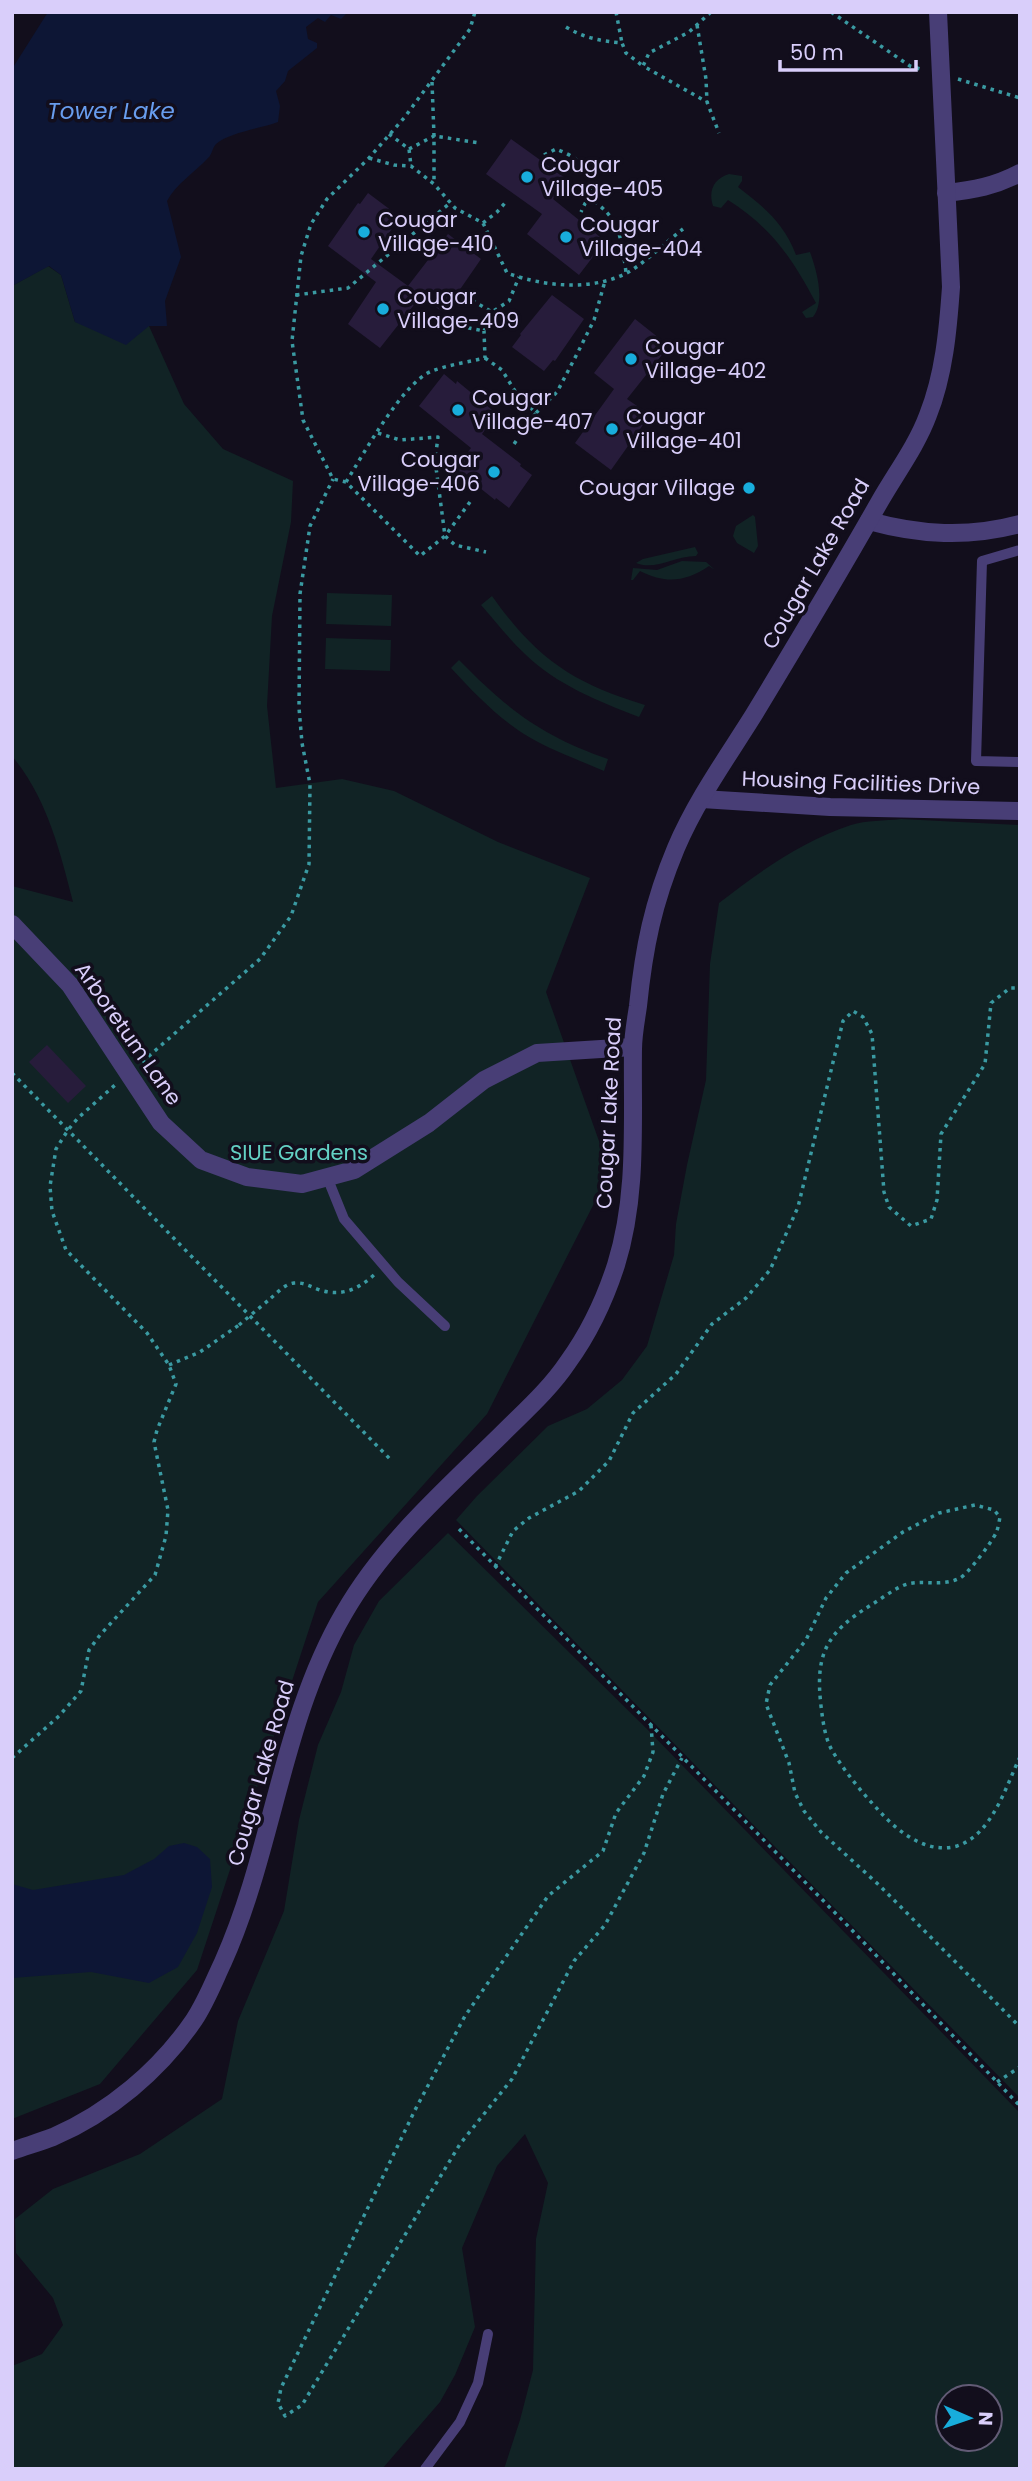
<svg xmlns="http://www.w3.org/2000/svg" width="1032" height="2481" viewBox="0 0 1032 2481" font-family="Poppins,sans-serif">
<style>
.green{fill:#112325;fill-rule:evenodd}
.water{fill:#0d1635}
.building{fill:#271c3b}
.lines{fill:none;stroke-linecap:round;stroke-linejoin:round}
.path{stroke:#3a9aa2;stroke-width:3.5;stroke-dasharray:3.5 5;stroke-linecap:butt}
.service{stroke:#483e76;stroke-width:10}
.minor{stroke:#483e76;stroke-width:18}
.path-bridge{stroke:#3a9aa2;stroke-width:3.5;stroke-dasharray:3.5 5;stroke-linecap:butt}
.poi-dot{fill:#18addc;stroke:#120e1c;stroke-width:2.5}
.labels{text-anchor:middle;stroke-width:7;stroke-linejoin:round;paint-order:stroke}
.poi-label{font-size:21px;fill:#d9cefa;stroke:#120e1c;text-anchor:start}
.street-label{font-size:21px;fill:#d9cefa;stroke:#120e1c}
.park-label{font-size:21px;fill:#63d1c5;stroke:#120e1c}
.water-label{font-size:23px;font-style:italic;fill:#689dee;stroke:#120e1c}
</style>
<rect width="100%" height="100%" fill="#120e1c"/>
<g class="green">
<path d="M729,174L742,176V181L738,187C764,207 784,223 796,255L810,252C816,269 826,301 813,317L806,318L802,312L816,303C792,258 772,228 728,200L721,208L713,206C708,190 714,179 729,174Z"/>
<path d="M48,266L61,275L75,322L149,326L184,404L223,449L293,481L291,522L272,616L267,706L276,788L342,779L394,791L498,842L590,878L546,992L610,1172L487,1414L318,1602L197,1970L100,2084L12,2119V886L73,902C60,851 47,798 12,756V286Z"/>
<path d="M753,515L755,517L758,546L754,553L737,543L733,536L736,526Z"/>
<path d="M695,547L698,553L696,556C674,556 655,571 636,563L643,559Z"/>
<path d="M682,561L706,562L715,570L709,566C685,582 666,584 640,571L633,580H631L633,568L657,570Z"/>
<path d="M327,593L392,595L391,626L326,624Z"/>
<path d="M492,596C536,658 572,683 645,705L639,717C598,701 557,685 525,654C509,639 496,622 481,605Z"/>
<path d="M326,638L391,640L390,671L325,669Z"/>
<path d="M459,660C508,710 542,736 608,759L604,771C579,760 553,751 529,737C499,719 475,694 451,668Z"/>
<path d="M901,819L1020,825V2098L456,1520L477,1496L548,1426L587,1409L622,1380L647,1346L674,1255L676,1224L687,1165L706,1080L710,964L719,903C759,872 802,841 851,825C866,820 885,821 901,819Z"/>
<path d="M448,1533L646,1728L1020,2113V2469H504L520,2420L533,2370L536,2239L548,2183L525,2134L497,2166L462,2248L475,2327L455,2375L440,2402L382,2469H12V2366L42,2354L63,2325L53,2298L16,2253L15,2219L53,2189L140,2154L222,2099L238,2021L284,1911L299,1820L318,1745L341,1692L354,1645L379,1601ZM948,2397H990V2439H948Z"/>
</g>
<g class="water">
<path d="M48,12H348L341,19L331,15L325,22L318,18L306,27L308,39L317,43V48L288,71L285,81L276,91L280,106L278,122C262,128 228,133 216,144C212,148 212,155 208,158C195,172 176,184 167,201L181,257L165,301L167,326H149L126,345L75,322L61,275L49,266L12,286V69Z"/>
<path d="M184,1843L197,1847L210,1859L212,1887L197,1933L178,1967L149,1983L91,1972L12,1978V1884L33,1890L124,1875L154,1859L169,1846Z"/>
</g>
<g class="building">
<path d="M511,139L568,180L553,199L605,241L579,275L527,234L542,214L486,174Z"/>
<path d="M368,193L400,217L371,259L408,286L448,234L481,259L452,301L450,299L441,311L421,296L380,348L348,324L376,282L328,246L358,203L360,204Z"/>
<path d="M552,295L584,319L555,361L553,360L544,371L512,347L521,335L520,334Z"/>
<path d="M635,319L669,346L627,399L650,415L611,470L575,443L614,389L594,373Z"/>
<path d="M444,374L456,384L457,381L497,414L482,434L521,464L520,466L532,475L509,508L496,498L495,500L455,468L471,448L419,406Z"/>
<path d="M47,1045L86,1086L68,1103L29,1062Z"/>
</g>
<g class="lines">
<g class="path">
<path d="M616,12L622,43"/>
<path d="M711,12L689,32L649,53L643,66L707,102L719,133"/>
<path d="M831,12L910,66L924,70"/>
<path d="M697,25L706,79L707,102"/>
<path d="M566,27C584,38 601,41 622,43L626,53L643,66"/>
<path d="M958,79L1020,98"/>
<path d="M432,82L434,136L480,143"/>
<path d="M389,134L409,149L411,166"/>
<path d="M409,149L434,136V184"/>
<path d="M544,155L556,149C574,156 594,167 590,190C589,197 584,205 581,212"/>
<path d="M369,158L394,165L411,166L434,184L455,208L483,223L507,273C545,287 596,292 632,270C650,258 666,242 683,229"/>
<path d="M587,197C620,216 621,237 626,272"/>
<path d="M483,223L497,212L505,203"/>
<path d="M296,295L348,288L450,203"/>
<path d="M465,296L492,312L509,301L519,277"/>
<path d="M409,322L444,323L484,331L492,312"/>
<path d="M485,358L502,370L518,396L536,413L514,444"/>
<path d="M536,413L557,392L578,352L594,320L605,281"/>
<path d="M378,433L400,440L438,437L435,460L445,536L420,556L346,482L333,479L303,420L298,384L292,341L301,256L311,224L327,199L369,158L404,118L470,29L475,12"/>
<path d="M346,482C363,455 403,382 432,371C448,365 468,362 485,358L484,331"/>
<path d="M470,502L445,536L455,545L486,552"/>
<path d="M142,1062L260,959L291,916L309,864L310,784L302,743L299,708L300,594L310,526L333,479"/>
<path d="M12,1073L390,1459"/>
<path d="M271,1298C278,1292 285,1284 294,1283C304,1282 311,1287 320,1290C342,1297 359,1289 375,1274"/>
<path d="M169,1365L200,1352L239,1325"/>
<path d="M459,1529L848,1926L1020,2106"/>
<path d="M495,1567L513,1531L529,1518L579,1491L609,1461L633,1413L676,1374L712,1324L746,1298L770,1270L798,1207L843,1021L853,1011L863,1017L872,1034L884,1192L889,1207L911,1226L931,1219L937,1200L941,1134L985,1064L991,1003L1010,988H1020"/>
<path d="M651,1725L653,1752L644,1776L616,1813L603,1851L548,1896L465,2016L415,2110L281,2388L278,2403L285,2416L302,2405L460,2144L512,2079L574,1961L605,1925L644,1853L663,1794L682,1758"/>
<path d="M1020,1757C1006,1786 992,1835 957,1846C929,1854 902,1835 883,1815C865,1796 847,1775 833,1752C825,1739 823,1722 821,1706C815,1654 826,1633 871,1605C881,1599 891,1591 902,1586C919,1578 941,1588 960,1578C967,1575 992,1542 996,1533C998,1529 999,1522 1000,1517L994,1510L975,1505L939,1513L903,1532L846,1573L826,1598L806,1640L770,1685L766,1704L789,1763L795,1793L804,1811L821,1832L880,1886L1020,2027"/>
<path d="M12,1758L59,1716L81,1691L89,1650L100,1635L155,1575L166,1536L168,1510L154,1442L157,1430L176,1384L169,1365L147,1333L66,1250L52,1211L50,1186L56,1149L68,1130L78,1118L115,1085"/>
<path d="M997,2082L1020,2067"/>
</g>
<g class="service">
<path d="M1020,550L982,561L976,761L1020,762"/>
<path d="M327,1177L344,1219L398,1282L445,1326"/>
<path d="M425,2469L460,2422L478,2383L488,2334"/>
</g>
<g class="minor">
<path d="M946,193C974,190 995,186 1020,173"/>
<path d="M869,521C920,535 968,538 1020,524"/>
<path d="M702,799L830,807L1020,811"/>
<path d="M12,924L70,985L161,1123L201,1160L247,1177L302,1184L354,1170L429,1123L484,1080L537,1053L633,1047"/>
<path d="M12,2151C26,2146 40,2142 53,2137C109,2113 160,2070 194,2020C206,2002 214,1981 223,1962C274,1848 281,1721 344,1613C384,1543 445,1490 502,1434C525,1411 550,1389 568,1362C589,1333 605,1299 616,1265C638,1195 632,1121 633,1049C633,1035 636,1020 638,1006C644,947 653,903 676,848C696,801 726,759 753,716C796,645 839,573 880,501C896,473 917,445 928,415C944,375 948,330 951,287L938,12"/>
</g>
<path class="path-bridge" d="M239,1325L271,1298"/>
</g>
<g class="poi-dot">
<circle cx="527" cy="177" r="7"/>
<circle cx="364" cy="232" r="7"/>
<circle cx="566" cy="237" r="7"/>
<circle cx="383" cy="309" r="7"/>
<circle cx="631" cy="359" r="7"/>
<circle cx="458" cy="410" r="7"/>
<circle cx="612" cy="429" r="7"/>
<circle cx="494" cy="472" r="7"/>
<circle cx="749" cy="488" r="7"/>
</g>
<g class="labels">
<g class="poi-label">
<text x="541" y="172">Cougar<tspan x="541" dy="24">Village-405</tspan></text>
<text x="378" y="227">Cougar<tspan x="378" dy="24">Village-410</tspan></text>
<text x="580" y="232">Cougar<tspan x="580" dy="24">Village-404</tspan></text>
<text x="397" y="304">Cougar<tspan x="397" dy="24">Village-409</tspan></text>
<text x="645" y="354">Cougar<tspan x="645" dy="24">Village-402</tspan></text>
<text x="472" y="405">Cougar<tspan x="472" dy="24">Village-407</tspan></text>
<text x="626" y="424">Cougar<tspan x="626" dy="24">Village-401</tspan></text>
<text x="480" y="467" text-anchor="end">Cougar<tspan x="480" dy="24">Village-406</tspan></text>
<text x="735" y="495" text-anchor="end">Cougar Village</text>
</g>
<g class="street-label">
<text transform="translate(816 564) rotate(-60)" y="7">Cougar Lake Road</text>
<text transform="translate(861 783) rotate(2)" y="7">Housing Facilities Drive</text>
<text transform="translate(128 1034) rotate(55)" y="7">Arboretum Lane</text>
<text transform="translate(609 1113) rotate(-87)" y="7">Cougar Lake Road</text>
<text transform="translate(261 1773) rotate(-74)" y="7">Cougar Lake Road</text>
</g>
<g class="park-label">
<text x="299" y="1160">SIUE Gardens</text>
</g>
<g class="water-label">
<text x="111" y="119">Tower Lake</text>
</g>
</g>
<rect width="1032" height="2481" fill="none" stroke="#d9cefa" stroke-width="28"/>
<g transform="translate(969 2418) rotate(92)"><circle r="33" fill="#120e1c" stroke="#625b75" stroke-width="2"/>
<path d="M0-5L12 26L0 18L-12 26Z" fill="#18addc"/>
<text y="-10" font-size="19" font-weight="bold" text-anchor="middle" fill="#d9cefa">N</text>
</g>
<path d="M780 60v10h136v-10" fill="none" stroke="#d9cefa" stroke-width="3.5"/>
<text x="790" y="60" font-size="21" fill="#d9cefa" stroke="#120e1c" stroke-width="5" paint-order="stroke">50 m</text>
</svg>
